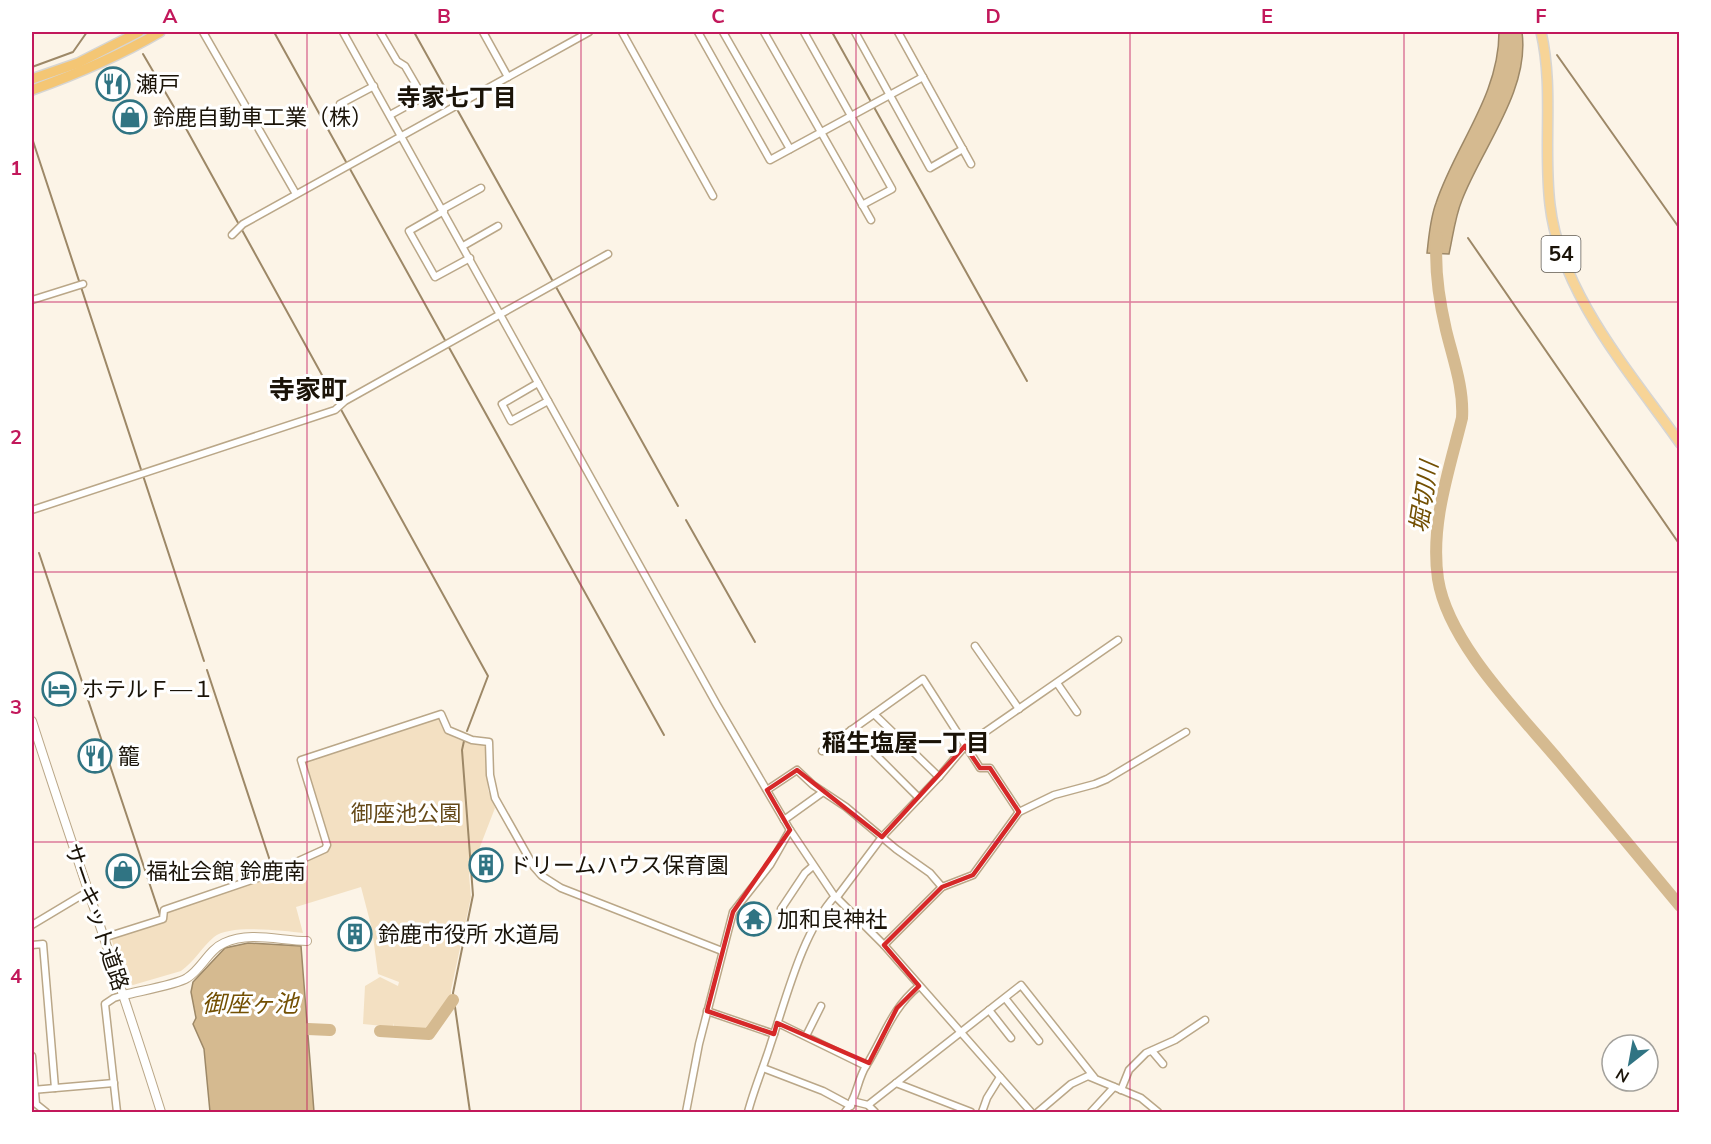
<svg xmlns="http://www.w3.org/2000/svg" width="1711" height="1144" viewBox="0 0 1711 1144" font-family="Mulish,'Noto Sans JP',sans-serif">
<style>
.green{fill:#f3e0c2}
.water{fill:#d5ba90;stroke:#9d8867;stroke-width:1.5}
.lines{fill:none;stroke-linecap:round;stroke-linejoin:round}
.stream{stroke:#9d8867;stroke-width:2}
.river{stroke:#d5ba90;stroke-width:12}
.minor-casing{stroke:#baa788;stroke-width:9}
.tertiary-casing{stroke:#baa788;stroke-width:10}
.primary-casing{stroke:#d6d5d3;stroke-width:12}
.trunk-casing{stroke:#d6d5d3;stroke-width:12}
.minor{stroke:#fff;stroke-width:6}
.tertiary{stroke:#fff;stroke-width:8}
.primary{stroke:#f7d497;stroke-width:9}
.trunk{stroke:#f4c674;stroke-width:9}
.marked{fill:none;stroke:#d62828;stroke-width:4.5;stroke-linejoin:round}
.grid{fill:none;stroke:#c2185b;stroke-width:1.5;stroke-opacity:0.55}
.labels{text-anchor:middle;stroke-width:6;stroke-linejoin:round;paint-order:stroke}
.shield{fill:#fff;stroke:#5f5a52;stroke-width:1.5}
.shield-label{font-size:21px;font-weight:bold;fill:#1a1308}
.poi-label{font-size:22px;fill:#1a1308;stroke:#fff;text-anchor:start}
.park-label{font-size:22px;fill:#664a19;stroke:#fff}
.street-label{font-size:22px;fill:#1a1308;stroke:#fff}
.neighbourhood-label{font-size:24px;font-weight:bold;fill:#1a1308;stroke:#fff}
.water-label{font-size:24px;font-style:italic;fill:#735003;stroke:#fff}
.quarter-label{font-size:26px;font-weight:bold;fill:#1a1308;stroke:#fff}
.neatline{fill:none;stroke:#c2185b;stroke-width:2}
.grid-label{font-size:20px;text-anchor:middle;font-weight:bold;fill:#c2185b}
</style>
<rect width="100%" height="100%" fill="#fcf4e7"/>
<path class="green" d="M438,717C440,721 441,727 444,730C452,740 474,744 485,745L486,747L488,790L495,808L469,875L471,897L451,990V1000L447,1002L445,1008L428,1032L394,1029V1023L393,1027L363,1024L365,986L380,977L398,986L399,982L378,974L372,929L361,887L296,907L303,933C284,931 229,924 214,937C202,947 194,962 181,971L133,985L126,983L111,938L165,921L169,911L273,875L327,852L330,846L304,765L306,760Z"/>
<g class="water">
<path d="M1499,32H1522C1530,90 1482,148 1462,200C1455,217 1453,236 1449,254L1427,253C1429,236 1430,219 1436,203C1455,145 1499,96 1499,32Z"/>
<path d="M248,943L301,946L314,1112H210L204,1049L193,1024L196,1018L191,992L193,982L225,948Z"/>
</g>
<g class="lines">
<g class="stream">
<path d="M274,32L664,735"/>
<path d="M414,32L678,506"/>
<path d="M832,32L1027,381"/>
<path d="M143,54L178,114L488,676L467,731"/>
<path d="M1557,55L1680,229"/>
<path d="M32,67L73,52L87,32"/>
<path d="M32,138L204,661"/>
<path d="M1468,238L1680,545"/>
<path d="M686,520L755,642"/>
<path d="M39,553L160,915"/>
<path d="M207,670L273,870"/>
<path d="M464,741L462,750L473,895L453,993L470,1112"/>
</g>
<g class="river">
<path d="M1437,237C1434,268 1439,300 1446,330C1453,359 1464,388 1462,418C1449,471 1430,524 1438,579C1448,643 1519,713 1560,762C1600,810 1640,858 1680,906"/>
<path d="M308,1029L330,1030"/>
<path d="M380,1031L429,1034L453,1000"/>
</g>
<g class="minor-casing">
<g id="minor">
<path d="M203,32L296,194"/>
<path d="M343,32L717,705L790,830L833,894L884,945L1031,1112"/>
<path d="M380,32L397,61L405,66L423,97L390,115"/>
<path d="M483,32L508,77"/>
<path d="M622,32L713,196"/>
<path d="M698,32L770,160L923,77"/>
<path d="M723,32L790,149"/>
<path d="M764,32L871,220"/>
<path d="M804,32L892,189L862,205"/>
<path d="M855,32L930,168L963,149"/>
<path d="M898,32L971,164"/>
<path d="M340,104L374,86"/>
<path d="M443,209L481,188"/>
<path d="M444,211L409,231L435,277L470,258"/>
<path d="M232,235L243,224L589,32"/>
<path d="M463,246L498,226"/>
<path d="M32,300L83,284"/>
<path d="M538,383L502,404L511,421L548,401"/>
<path d="M32,510L335,410L345,401L608,254"/>
<path d="M975,646L1019,709"/>
<path d="M1057,683L1077,712"/>
<path d="M874,714L939,777"/>
<path d="M851,730L919,798"/>
<path d="M822,751L923,679L980,768H990L1019,812"/>
<path d="M767,790L797,770L813,785L846,807L896,849L930,873L942,887"/>
<path d="M784,820L823,792"/>
<path d="M837,897L882,837L939,777L965,746L1118,640"/>
<path d="M781,909L805,873L813,866"/>
<path d="M32,925L87,892"/>
<path d="M103,938L163,919L164,910L272,873L325,849L327,845L301,760L441,714L448,730L472,740L489,742L490,775L495,798L534,867L542,876L561,888L722,951"/>
<path d="M32,945L43,944L55,1088"/>
<path d="M884,945L942,887L973,875L1019,812L1054,795L1095,784L1107,779L1186,732"/>
<path d="M1005,998L1039,1041"/>
<path d="M989,1010L1011,1038"/>
<path d="M707,1011L774,1034"/>
<path d="M778,1023L866,1066"/>
<path d="M806,1036L821,1006"/>
<path d="M1152,1051L1163,1064"/>
<path d="M32,1056L36,1104L46,1112"/>
<path d="M763,1068L823,1091L851,1106"/>
<path d="M896,1083L971,1112"/>
<path d="M32,1090L114,1083"/>
<path d="M1121,1090L1129,1070L1146,1053L1175,1040L1205,1020"/>
<path d="M852,1101L868,1105L875,1112"/>
<path d="M868,1105L1021,985L1094,1077"/>
<path d="M117,1112L105,1004L114,998L124,995"/>
<path d="M686,1112L699,1044L733,912L770,865L790,830"/>
<path d="M748,1112C754,1089 764,1066 771,1043C787,996 802,933 835,896"/>
<path d="M845,1112C857,1099 857,1080 866,1066C884,1037 891,1009 919,986"/>
<path d="M982,1112L987,1098L1000,1077"/>
<path d="M1038,1112L1071,1084L1088,1076L1141,1098L1158,1112"/>
<path d="M1091,1112L1114,1087"/>
</g>
</g>
<g class="tertiary-casing">
<g id="tertiary">
<path d="M32,721C74,852 120,981 161,1112"/>
<path d="M124,995C139,991 176,985 187,978C202,969 208,950 224,943C250,931 281,941 307,941"/>
</g>
</g>
<g class="primary-casing">
<path id="primary" d="M1541,32C1554,88 1543,147 1550,205C1560,293 1630,372 1680,443"/>
</g>
<g class="trunk-casing">
<g id="trunk">
<path d="M32,79L78,63L139,32"/>
<path d="M32,90C77,74 119,56 160,32"/>
</g>
</g>
<use href="#minor" class="minor"/>
<use href="#tertiary" class="tertiary"/>
<use href="#primary" class="primary"/>
<use href="#trunk" class="trunk"/>
</g>
<path class="marked" d="M965,746L980,768H990L1019,812L973,875L942,887L884,945L919,986L897,1008L869,1063L777,1023L774,1034L707,1011L733,912L790,830L767,790L797,770L882,837Z"/>
<path class="grid" d="M307,32V1112M581,32V1112M856,32V1112M1130,32V1112M1404,32V1112M32,302H1680M32,572H1680M32,842H1680"/>
<defs>
<g id="restaurant-ring" transform="scale(1.725)"><circle r="9.5" fill="#fff" stroke="#307483" stroke-width="1.5"/><path d="M-5-6h1v4h1v-4h1v4h1v-4h1v5L-1.5 .5V6h-2V.5L-5-1ZM5-6V6H3V1.5H1.5Q1.5-4 5-6Z" fill="#307483"/></g>
<g id="shop-ring" transform="scale(1.725)"><circle r="9.5" fill="#fff" stroke="#307483" stroke-width="1.5"/><path d="M-5-2.5h2.3a2.7 3.5 0 0 1 5.4 0H5L5.5 6h-11ZM-1.5-2.5h3a1.5 2.3 0 0 0-3 0Z" fill="#307483"/></g>
<g id="hotel-ring" transform="scale(1.725)"><circle r="9.5" fill="#fff" stroke="#307483" stroke-width="1.5"/><path d="M-6-4.5h1.5V1H6V5H4.5V3h-9V5H-6ZM-4 0a1.8 1.8 0 1 1 3.6 0ZM.5 0V-2.5h3Q6-2.5 6 0Z" fill="#307483"/></g>
<g id="building-ring" transform="scale(1.725)"><circle r="9.5" fill="#fff" stroke="#307483" stroke-width="1.5"/><path d="M-4-6H4V6H1V3H-1V6H-4ZM-2.5-4.3h1.7v1.8h-1.7ZM.8-4.3h1.7v1.8H.8ZM-2.5-1h1.7V.8h-1.7ZM.8-1h1.7V.8H.8Z" fill="#307483"/></g>
<g id="temple-ring" transform="scale(1.725)"><circle r="9.5" fill="#fff" stroke="#307483" stroke-width="1.5"/><path d="M0-6L5-2H3V0L6.5 2.5H4V6H1.5V3h-3V6H-4V2.5H-6.5L-3 0V-2H-5Z" fill="#307483"/></g>
</defs>
<g fill-rule="evenodd">
<use href="#restaurant-ring" x="113" y="84"/>
<use href="#shop-ring" x="130" y="117"/>
<use href="#hotel-ring" x="59" y="689"/>
<use href="#restaurant-ring" x="95" y="756"/>
<use href="#building-ring" x="486" y="865"/>
<use href="#shop-ring" x="123" y="871"/>
<use href="#temple-ring" x="754" y="919"/>
<use href="#building-ring" x="355" y="934"/>
</g>
<g class="labels">
<rect class="shield" x="1541.5" y="236" width="39" height="36" rx="4.5"/>
<g class="shield-label">
<text x="1561" y="261">54</text>
</g>
<g class="poi-label">
<text x="136" y="92">瀬戸</text>
<text x="153" y="125">鈴鹿自動車工業（株）</text>
<text x="82" y="697">ホテルＦ―１</text>
<text x="118" y="764">籠</text>
<text x="509" y="873">ドリームハウス保育園</text>
<text x="146" y="879">福祉会館 鈴鹿南</text>
<text x="777" y="927">加和良神社</text>
<text x="378" y="942">鈴鹿市役所 水道局</text>
</g>
<g class="park-label">
<text x="406" y="821">御座池公園</text>
</g>
<g class="street-label">
<text transform="translate(97 917) rotate(71)" y="8">サーキット道路</text>
</g>
<g class="neighbourhood-label">
<text x="457" y="106">寺家七丁目</text>
<text x="906" y="751">稲生塩屋一丁目</text>
</g>
<g class="water-label">
<text transform="translate(1424 497) rotate(-81)" y="8">堀切川</text>
<text x="250" y="1012">御座ヶ池</text>
</g>
<g class="quarter-label">
<text x="308" y="399">寺家町</text>
</g>
</g>
<rect width="1711" height="1144" fill="none" stroke="#ffffff" stroke-width="66"/>
<g transform="translate(1630 1063) rotate(211)"><circle r="28" fill="#ffffff" stroke="#a3a19c" stroke-width="1.5"/>
<path d="M0-4.5L10 22L0 15L-10 22Z" fill="#307483"/>
<text y="-9" font-size="16" font-weight="bold" text-anchor="middle" fill="#1a1308">N</text>
</g>
<rect x="33" y="33" width="1645" height="1078" class="neatline"/>
<g class="grid-label">
<text x="170" y="23">A</text>
<text x="444" y="23">B</text>
<text x="718" y="23">C</text>
<text x="993" y="23">D</text>
<text x="1267" y="23">E</text>
<text x="1541" y="23">F</text>
<text x="16" y="175">1</text>
<text x="16" y="444">2</text>
<text x="16" y="714">3</text>
<text x="16" y="983">4</text>
</g>
</svg>
